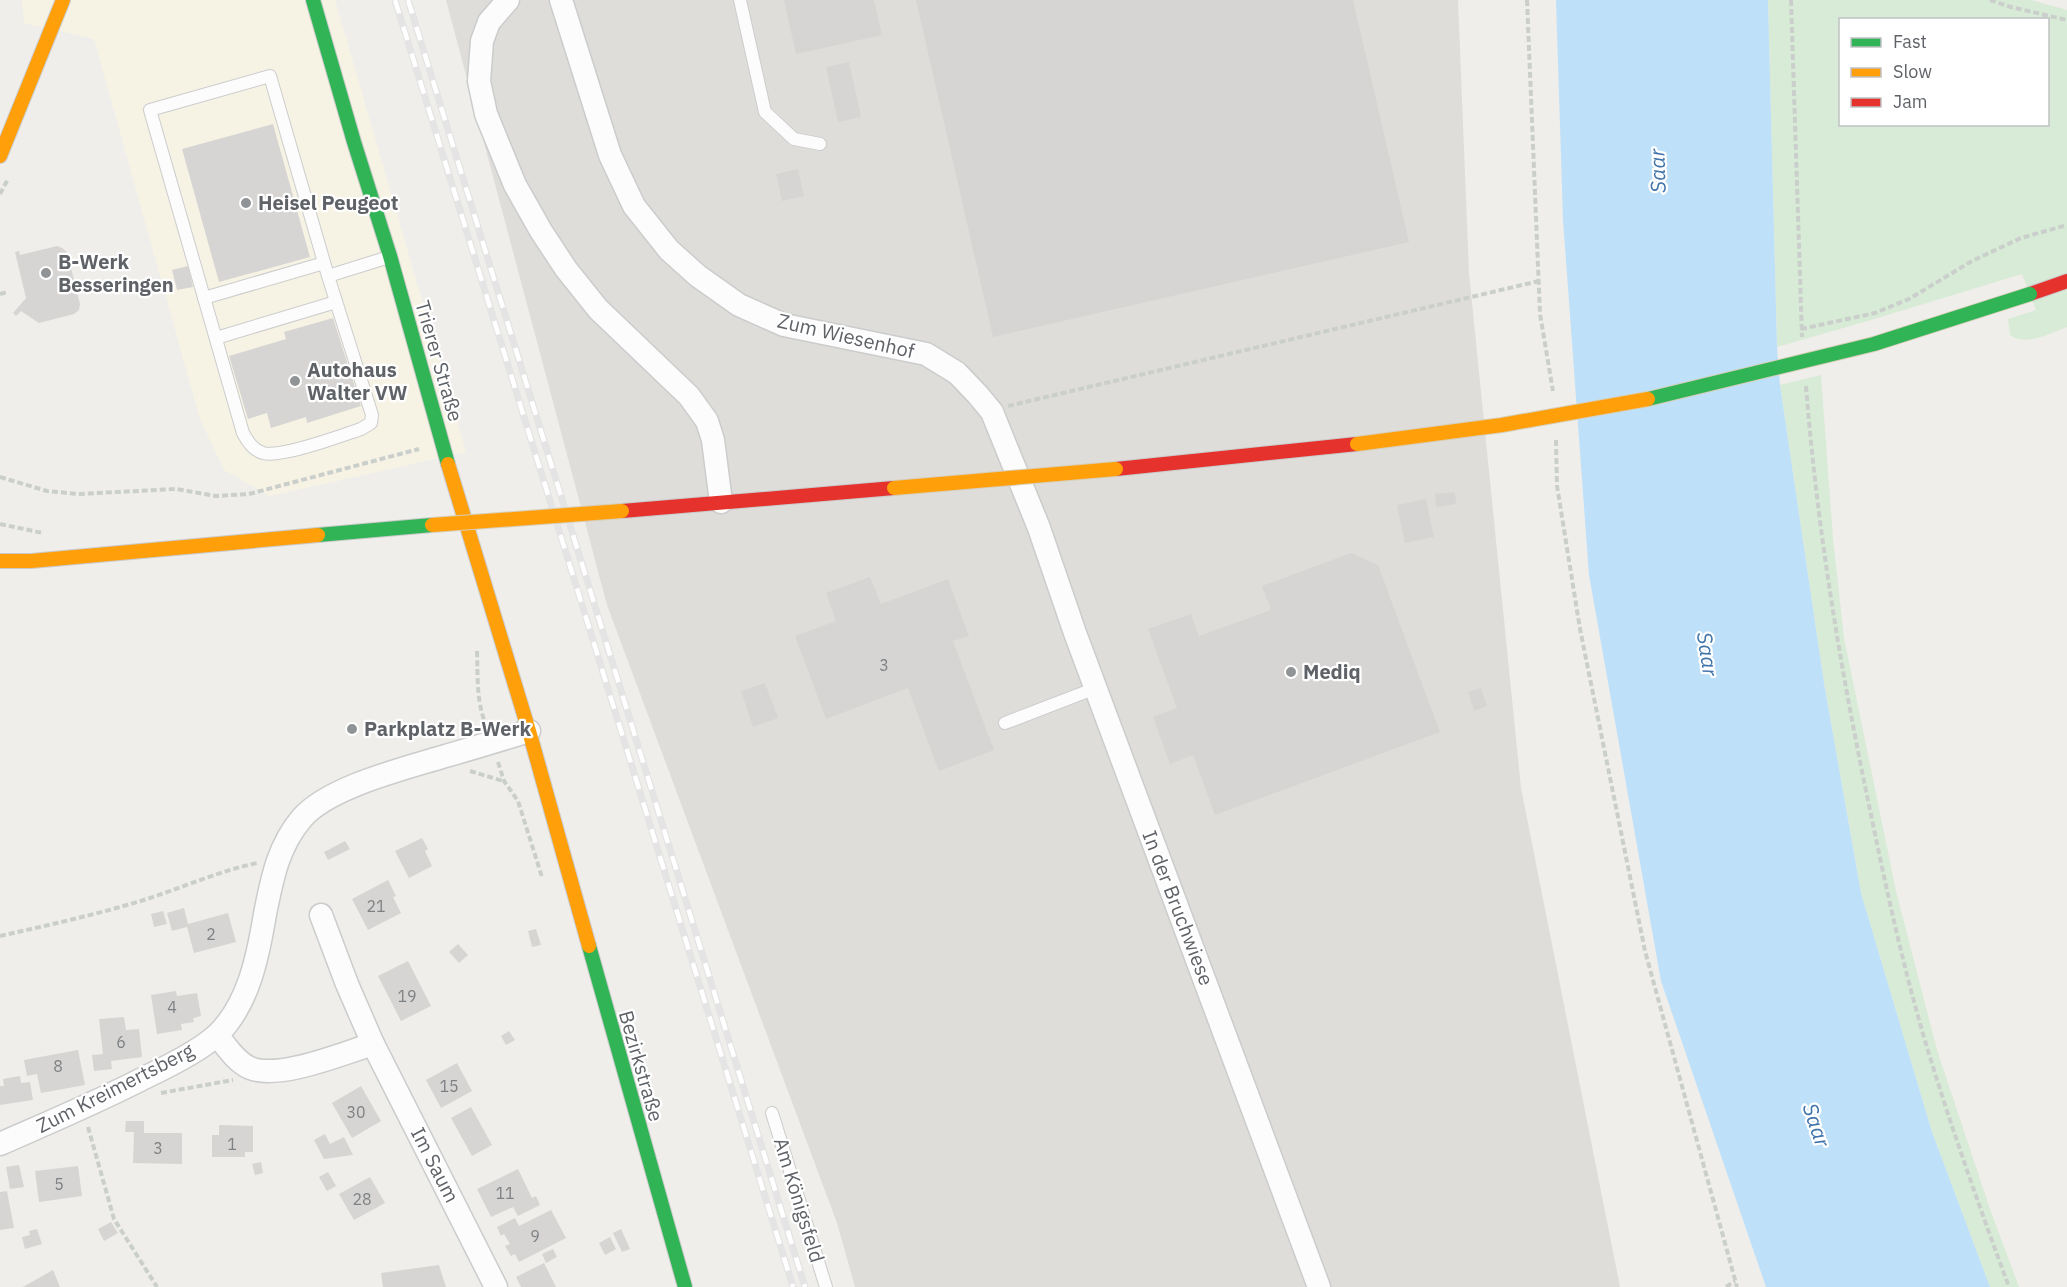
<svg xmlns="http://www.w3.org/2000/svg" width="2067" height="1287" viewBox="0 0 2067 1287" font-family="'IBM Plex Sans',sans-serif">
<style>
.commercial{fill:#f7f3e4}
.industrial{fill:#dfddda}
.green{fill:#d8ebd6;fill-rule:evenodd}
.water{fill:#bfe0f9}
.building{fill:#d6d5d3}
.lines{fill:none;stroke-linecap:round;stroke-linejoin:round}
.lane-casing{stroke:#cbcccc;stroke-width:14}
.street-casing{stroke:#cbcccc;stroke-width:25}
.fast-casing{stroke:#cacacb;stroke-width:16}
.slow-casing{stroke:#cacacb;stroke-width:16}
.jam-casing{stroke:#cacacb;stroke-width:16}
.path{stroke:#cacfcc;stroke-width:4;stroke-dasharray:6 3;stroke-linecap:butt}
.lane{stroke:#fdfcfc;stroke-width:12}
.street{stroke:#fdfcfc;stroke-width:22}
.fast{stroke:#30b455;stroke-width:14}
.slow{stroke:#ff9f0a;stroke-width:14}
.jam{stroke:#e5322d;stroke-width:14}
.rail-casing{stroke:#e4e4e4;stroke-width:7}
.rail{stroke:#fff;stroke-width:4.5;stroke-dasharray:14;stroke-linecap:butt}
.fast-bridge-casing{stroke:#d7ceb8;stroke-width:16;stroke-linecap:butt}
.slow-bridge-casing{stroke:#d7ceb8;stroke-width:16;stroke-linecap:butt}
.fast-bridge{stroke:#30b455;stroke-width:14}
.slow-bridge{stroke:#ff9f0a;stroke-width:14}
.poi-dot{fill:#919496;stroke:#fff;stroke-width:2}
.labels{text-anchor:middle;stroke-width:4.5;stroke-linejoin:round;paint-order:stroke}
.number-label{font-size:16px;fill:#7e8184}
.poi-label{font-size:20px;font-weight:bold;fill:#5f6368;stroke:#fff;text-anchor:start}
.street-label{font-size:20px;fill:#5f6368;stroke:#fff}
.water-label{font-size:21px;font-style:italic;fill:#4174aa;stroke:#fff}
</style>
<rect width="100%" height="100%" fill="#efeeea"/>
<path class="commercial" d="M22,0H335L466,452L270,496L224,470L200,419L94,39L24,23Z"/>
<path class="industrial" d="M446,0H1458L1469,273L1521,788L1620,1287H855L837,1223L607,605Z"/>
<g class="green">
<path d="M1768,0H2031L2067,10V327C2050,333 2027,347 2010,335L2008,319L2036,310L2022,274L1871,320L1777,347ZM1840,20H2048V124H1840Z"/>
<path d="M1821,375L1833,539L1844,638L1896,891L1937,1050L1990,1209L2019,1287H1990L1932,1132L1861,893L1824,683L1780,385Z"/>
</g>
<path class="water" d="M1556,0H1768L1777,347L1780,385L1824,683L1861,893L1932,1132L1990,1287H1766L1661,981L1589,575L1563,220Z"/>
<g class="building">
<path d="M784,0H874L882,35L796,54Z"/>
<path d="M916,0H1353L1409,242L993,337Z"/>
<path d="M849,62L861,117L838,122L826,67Z"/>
<path d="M273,124L310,257L219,282L182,149Z"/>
<path d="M798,169L804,196L782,201L776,174Z"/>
<path d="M57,246L62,248L67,252L80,304L79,310L74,314L39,323L21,311L16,316L13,313L26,298L15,252L19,251L20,255Z"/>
<path d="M188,266L193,287L177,290L172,270Z"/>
<path d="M333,318L361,406L307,423L306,417L271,428L267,413L248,419L229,356L286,339L284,332Z"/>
<path d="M1455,492L1456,504L1436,507L1435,494Z"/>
<path d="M1426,499L1434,537L1405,543L1397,505Z"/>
<path d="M1351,553L1378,565L1440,732L1215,815L1193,755L1170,764L1153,717L1177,708L1148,629L1191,614L1199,636L1271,610L1262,586Z"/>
<path d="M870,577L881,604L948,579L969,636L953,641L994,750L939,771L908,688L826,719L795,636L836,621L826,593Z"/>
<path d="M765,683L778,718L753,727L741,691Z"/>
<path d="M1481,688L1487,706L1474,711L1468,692Z"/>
<path d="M422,838L428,849L425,851L432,866L409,878L395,851Z"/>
<path d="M345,841L350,849L328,860L324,852Z"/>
<path d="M388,880L396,896L393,897L401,913L368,930L352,899Z"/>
<path d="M184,908L188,924L228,913L236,942L194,953L187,927L172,931L167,913Z"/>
<path d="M163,911L167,924L154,927L151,914Z"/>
<path d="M536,929L541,945L532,947L528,931Z"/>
<path d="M458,944L468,955L459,963L449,952Z"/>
<path d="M408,961L431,1006L401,1021L378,976Z"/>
<path d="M176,991L177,996L197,993L201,1016L193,1018L194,1022L181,1024L182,1030L157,1034L151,995Z"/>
<path d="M124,1017L126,1030L139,1029L142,1057L111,1061L112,1069L94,1071L92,1055L103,1054L99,1019Z"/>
<path d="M509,1031L515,1040L506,1045L501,1036Z"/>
<path d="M78,1050L85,1085L41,1093L37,1074L27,1076L24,1060Z"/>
<path d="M457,1063L472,1091L441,1108L426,1080Z"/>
<path d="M20,1076L21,1083L30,1082L33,1100L0,1105V1086H4L3,1079Z"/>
<path d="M361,1086L381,1121L352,1138L332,1103Z"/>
<path d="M471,1107L492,1145L472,1156L451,1118Z"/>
<path d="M126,1121H144V1133H182V1164L133,1163L134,1132H125Z"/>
<path d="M219,1125L253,1126V1152H245V1157H212V1135H219Z"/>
<path d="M325,1134L330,1144L344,1137L353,1155L324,1159L314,1140Z"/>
<path d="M261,1162L263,1173L255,1175L252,1164Z"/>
<path d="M19,1165L24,1187L10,1189L6,1167Z"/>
<path d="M78,1166L82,1196L39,1202L35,1171Z"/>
<path d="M518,1169L532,1198L536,1196L540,1205L518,1216L513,1207L491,1217L477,1189Z"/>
<path d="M328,1172L336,1186L327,1191L319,1177Z"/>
<path d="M370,1177L385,1203L354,1220L339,1194Z"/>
<path d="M7,1191L14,1228L0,1230V1192Z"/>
<path d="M551,1210L566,1238L519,1262L515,1254L511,1256L505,1246L510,1244L504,1234L501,1236L497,1227L515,1218L519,1226Z"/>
<path d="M111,1222L118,1233L104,1241L98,1229Z"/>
<path d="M37,1229L42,1244L25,1249L22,1237L30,1235L29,1231Z"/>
<path d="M621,1229L630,1249L622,1252L613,1233Z"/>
<path d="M610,1237L616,1249L605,1255L599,1243Z"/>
<path d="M553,1249L557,1257L546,1263L542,1254Z"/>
<path d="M544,1263L556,1287H521L516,1277Z"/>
<path d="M439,1265L446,1287H383L381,1273Z"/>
<path d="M53,1270L60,1287H23Z"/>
</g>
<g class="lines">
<g class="lane-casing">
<g id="lane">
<path d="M740,0L765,112L794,139L820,144"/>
<path d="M328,276L372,415L371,423L361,429C340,436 282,458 263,453C253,450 248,442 243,433L150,110L270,76L328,276L389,257"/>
<path d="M204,298L324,263"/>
<path d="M216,338L336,302"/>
<path d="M1005,723L1096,688"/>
<path d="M772,1113L826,1287"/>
</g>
</g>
<g class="street-casing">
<g id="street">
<path d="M508,0L489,22L482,41L479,81L486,114L515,185L541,231L566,269L598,309L689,396L707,421L713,440L721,502"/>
<path d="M561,0L610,155L634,206L669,250L698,276L739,305L784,325L926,354L957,373L978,395L992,412L1039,528L1075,633L1319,1287"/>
<path d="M321,915L347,984L373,1044L496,1287"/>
<path d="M217,1035C226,1046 236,1062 250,1068C279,1080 344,1053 373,1044"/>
<path d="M0,1144C50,1122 100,1101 148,1076C169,1066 201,1050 218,1034C249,1003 258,956 265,914C272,879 278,846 302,818C329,787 403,769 442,757C471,749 500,740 529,731"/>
</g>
</g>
<g class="fast-casing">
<g id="fast">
<path d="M313,0L354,142L390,256L448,464"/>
<path d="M318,535L432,525"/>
<path d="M589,946L685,1287"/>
</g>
</g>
<g class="slow-casing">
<g id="slow">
<path d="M0,156L63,0"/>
<path d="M448,464L529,731L589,946"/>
<path d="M0,561H31L318,535"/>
</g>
</g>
<g class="jam-casing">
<g id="jam">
<path d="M2030,294L2067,281"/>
<path d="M1116,469L1357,444"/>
<path d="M622,511L894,488"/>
</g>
</g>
<g class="path">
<path d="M1527,0L1540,314L1553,391"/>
<path d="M1791,0L1802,337"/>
<path d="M1990,0L2011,7L2067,20"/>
<path d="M0,194L8,179"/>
<path d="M0,294L7,292"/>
<path d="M1801,329L1875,313L1909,299L1972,261L2021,238L2067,225"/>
<path d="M1806,386C1817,527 1840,667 1869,805C1887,893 1906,981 1933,1067C1956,1141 1982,1214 2009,1287"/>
<path d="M1008,406L1539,281"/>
<path d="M1556,440L1557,486L1580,629L1645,951L1737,1287"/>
<path d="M0,477L47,491L78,494L176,489L216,496L249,494L419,449"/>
<path d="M0,524L43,533"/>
<path d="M477,651C478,679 476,699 486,726"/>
<path d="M498,762L504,781L518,801L542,877"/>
<path d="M470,771L503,781"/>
<path d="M0,936C49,925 99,914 147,899C184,887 219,871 257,863"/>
<path d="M161,1093L233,1080"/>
<path d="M88,1127L114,1219L157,1287"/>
<path d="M1726,1287L1735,1281"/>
</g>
<use href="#lane" class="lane"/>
<use href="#street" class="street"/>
<use href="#fast" class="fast"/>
<use href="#slow" class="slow"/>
<use href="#jam" class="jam"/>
<g class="rail-casing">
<g id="rail">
<path d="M395,0L793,1287"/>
<path d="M408,0L805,1287"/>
</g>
</g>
<use href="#rail" class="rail"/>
<g class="fast-bridge-casing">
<path id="fast-bridge" d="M1648,399L1874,344L2030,294"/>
</g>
<g class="slow-bridge-casing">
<g id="slow-bridge">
<path d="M1357,444L1502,425L1648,399"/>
<path d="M894,488L1116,469"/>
<path d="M432,525L622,511"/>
</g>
</g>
<use href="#fast-bridge" class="fast-bridge"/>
<use href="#slow-bridge" class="slow-bridge"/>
</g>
<g class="poi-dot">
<circle cx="246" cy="203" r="6"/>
<circle cx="46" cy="273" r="6"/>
<circle cx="295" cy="381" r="6"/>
<circle cx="1291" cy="672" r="6"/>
<circle cx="352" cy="729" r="6"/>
</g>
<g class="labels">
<g class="number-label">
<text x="884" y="671">3</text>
<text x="376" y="912">21</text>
<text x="211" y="940">2</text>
<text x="407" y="1002">19</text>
<text x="172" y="1013">4</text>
<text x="121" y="1048">6</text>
<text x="58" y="1072">8</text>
<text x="449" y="1092">15</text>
<text x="356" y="1118">30</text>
<text x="232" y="1150">1</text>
<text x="158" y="1154">3</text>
<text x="59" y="1190">5</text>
<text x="505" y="1199">11</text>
<text x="362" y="1205">28</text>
<text x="535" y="1242">9</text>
</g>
<g class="poi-label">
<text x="258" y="210">Heisel Peugeot</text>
<text x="58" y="269">B-Werk<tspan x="58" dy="23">Besseringen</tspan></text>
<text x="307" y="377">Autohaus<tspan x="307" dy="23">Walter VW</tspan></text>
<text x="1303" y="679">Mediq</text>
<text x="364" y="736">Parkplatz B-Werk</text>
</g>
<g class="street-label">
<text transform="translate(846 336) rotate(13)" y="7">Zum Wiesenhof</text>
<text transform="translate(439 361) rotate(74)" y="7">Trierer Straße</text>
<text transform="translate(1178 908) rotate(69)" y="7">In der Bruchwiese</text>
<text transform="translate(641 1066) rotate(74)" y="7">Bezirkstraße</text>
<text transform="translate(115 1088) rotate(-27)" y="7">Zum Kreimertsberg</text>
<text transform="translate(435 1165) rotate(63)" y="7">Im Saum</text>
<text transform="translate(799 1200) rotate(73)" y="7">Am Königsfeld</text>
</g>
<g class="water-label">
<text transform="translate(1658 171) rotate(-92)" y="7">Saar</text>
<text transform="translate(1707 654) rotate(81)" y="7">Saar</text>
<text transform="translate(1816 1125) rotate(71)" y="7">Saar</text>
</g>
</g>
<rect x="1839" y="18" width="210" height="108" fill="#ffffff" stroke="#bfc1c3" stroke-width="1.5"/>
<rect x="1851" y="38" width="30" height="9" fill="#30b455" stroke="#bfc1c3" stroke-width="1.5"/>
<text x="1893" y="48" font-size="18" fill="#5f6368">Fast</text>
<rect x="1851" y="68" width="30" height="9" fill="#ff9f0a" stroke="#bfc1c3" stroke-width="1.5"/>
<text x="1893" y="78" font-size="18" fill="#5f6368">Slow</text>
<rect x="1851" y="98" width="30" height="9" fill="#e5322d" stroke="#bfc1c3" stroke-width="1.5"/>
<text x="1893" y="108" font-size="18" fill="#5f6368">Jam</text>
</svg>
